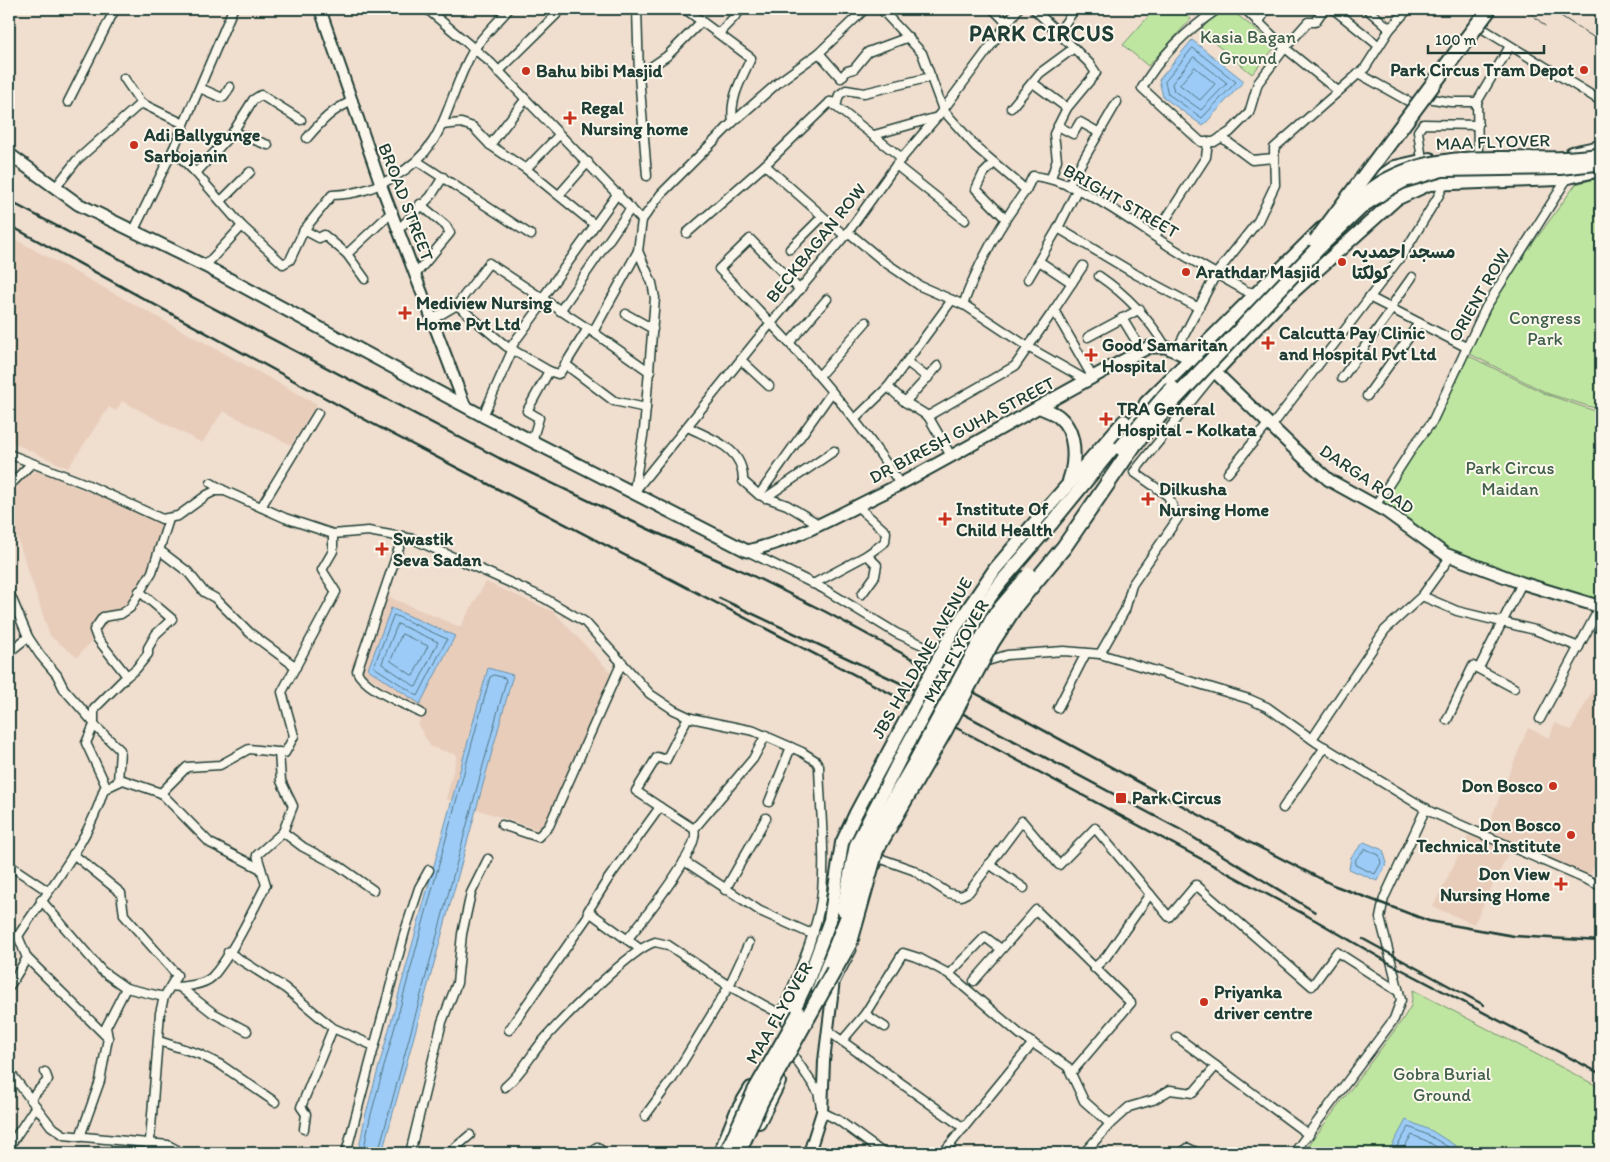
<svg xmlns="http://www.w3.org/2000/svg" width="1610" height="1162" viewBox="0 0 1610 1162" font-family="Itim,'Playpen Sans Arabic',sans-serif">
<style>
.built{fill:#e8cdbb}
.green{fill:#bfe6a1;stroke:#6f926a}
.water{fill:#9ccbf7;stroke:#6a92a9}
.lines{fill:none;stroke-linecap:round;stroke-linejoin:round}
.shore{stroke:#517682;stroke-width:1}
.minor-casing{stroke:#1f3d34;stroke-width:11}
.tertiary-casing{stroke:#1f3d34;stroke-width:14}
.secondary-casing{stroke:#1f3d34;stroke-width:15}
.primary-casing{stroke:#1f3d34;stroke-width:16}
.minor{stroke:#fbf7ec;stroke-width:8}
.tertiary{stroke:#fbf7ec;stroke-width:10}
.secondary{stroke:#fbf7ec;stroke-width:11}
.primary{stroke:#fbf7ec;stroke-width:12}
.tram{stroke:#1f3d34;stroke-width:1}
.rail{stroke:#1f3d34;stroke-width:2.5}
.primary-bridge-casing{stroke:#1f3d34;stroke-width:16;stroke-linecap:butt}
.trunk-bridge-casing{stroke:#1f3d34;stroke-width:16;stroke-linecap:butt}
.motorway-bridge-casing{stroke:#1f3d34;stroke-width:18;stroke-linecap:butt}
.primary-bridge{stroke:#fbf7ec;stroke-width:12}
.trunk-bridge{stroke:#fbf7ec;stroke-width:12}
.motorway-bridge{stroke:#fbf7ec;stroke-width:14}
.poi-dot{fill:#c8321e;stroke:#fbf7ec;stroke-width:2}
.labels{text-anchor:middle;stroke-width:4;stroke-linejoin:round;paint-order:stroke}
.park-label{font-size:18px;fill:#3f5f4a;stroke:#fbf7ec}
.poi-label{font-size:18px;font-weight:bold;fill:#1f3d34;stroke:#fbf7ec;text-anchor:start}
.street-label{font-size:18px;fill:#1f3d34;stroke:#fbf7ec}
.district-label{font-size:22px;font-weight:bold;letter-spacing:1px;fill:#1f3d34;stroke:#fbf7ec}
</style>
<rect width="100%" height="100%" fill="#f0decf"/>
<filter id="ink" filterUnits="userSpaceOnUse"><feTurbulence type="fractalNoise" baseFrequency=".02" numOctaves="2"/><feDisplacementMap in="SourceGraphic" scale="10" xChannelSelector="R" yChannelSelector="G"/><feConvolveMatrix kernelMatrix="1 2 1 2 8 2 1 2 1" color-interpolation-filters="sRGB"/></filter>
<g filter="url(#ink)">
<g class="built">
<path d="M9,236L317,404L291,445L223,411L202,443L122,401L116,411L109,407L68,468L9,441Z"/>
<path d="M37,470L164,524L154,564L126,604L77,657L50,636L9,513L19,481Z"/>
<path d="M486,582L554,612L611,673L558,809L539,830L446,799L457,755L431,747L418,725L423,713L351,665L382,594L460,627Z"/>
<path d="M1601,675V853L1588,878L1485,833L1528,728L1549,738L1555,723L1571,730Z"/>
<path d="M1469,834L1509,852L1474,924L1433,907Z"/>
</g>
<g class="green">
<path d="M1155,9H1180L1191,19L1148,66L1123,45Z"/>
<path d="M1220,9H1230L1276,46L1252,74L1200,31Z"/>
<path d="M1601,177V410L1549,394L1468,353L1483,320L1515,268L1576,184Z"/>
<path d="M1467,355L1548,395L1601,413V604L1518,582L1447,551L1381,504L1416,448L1436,425Z"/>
<path d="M1413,990L1601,1088V1153H1303L1403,1019L1411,1006Z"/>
</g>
<g class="water">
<path d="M1192,40L1244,81L1203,126L1163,97L1159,80Z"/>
<path d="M391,608L455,636L420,704L368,669Z"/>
<path d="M488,668L513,675L382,1153H358L365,1117Z"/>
<path d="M1364,842L1383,850L1387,863L1377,881L1349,869L1351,857Z"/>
<path d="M1406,1120L1432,1131L1467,1153H1388Z"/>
</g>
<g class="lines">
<g class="shore">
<path d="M1193,48L1236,82L1202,118L1168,94L1165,82Z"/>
<path d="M1194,57L1227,83L1201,110L1174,91L1172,84Z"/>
<path d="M1195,67L1215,84L1200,100L1180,85Z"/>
<path d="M394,615L447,639L418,696L374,667Z"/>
<path d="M398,624L438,642L416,687L382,664Z"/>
<path d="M402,634L428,646L413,676L391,661Z"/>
<path d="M1366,849L1379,855L1381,863L1375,874L1355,865L1356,859Z"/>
<path d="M363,1153L370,1118L490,677L494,675L505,678L506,681L378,1153"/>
<path d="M1393,1153L1409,1127L1430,1136L1458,1153"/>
<path d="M1400,1153L1412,1135L1427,1141L1446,1153"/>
</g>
<g class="minor-casing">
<g id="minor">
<path d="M427,9L491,63L642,220L638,251L652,283L655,298L644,430L634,490"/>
<path d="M637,9L639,75L647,176"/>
<path d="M685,9L751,58C742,78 729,99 733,122"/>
<path d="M881,9L922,53L943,110L976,147L1026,190L1033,176C1081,181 1129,221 1169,246C1194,262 1220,276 1246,291L1255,293"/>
<path d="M993,9L1007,23"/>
<path d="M1034,9L1090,64L1096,73L1067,108L1054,134L1057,160L1051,178"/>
<path d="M1218,9C1187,30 1160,56 1142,88L1201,142H1214L1230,132L1249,113L1258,83L1285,48L1245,9"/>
<path d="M1324,9L1315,22H1308L1285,48L1338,91"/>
<path d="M1333,9L1379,46"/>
<path d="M1367,9L1390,29"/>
<path d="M1258,23L1267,9"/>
<path d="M1475,24L1601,101"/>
<path d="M719,33L742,9"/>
<path d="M1058,33L1075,9"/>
<path d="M819,53L841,78L847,71L854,69L868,52L909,37"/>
<path d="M498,72L562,9"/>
<path d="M1358,73L1415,105"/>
<path d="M639,75L667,56L702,21"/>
<path d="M124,78L141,103"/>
<path d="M1033,83L1067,108"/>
<path d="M200,88L220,97H224L230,87"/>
<path d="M1421,97L1451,102H1477L1478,153"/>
<path d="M68,102L115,9"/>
<path d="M830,102L902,158"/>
<path d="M1477,102L1510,46"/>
<path d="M1011,108L1040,73L1074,48"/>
<path d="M442,125L461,123L473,127L490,145L526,169L595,225"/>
<path d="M1058,126L1073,134L1080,122L1098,132"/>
<path d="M233,132L253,100L261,95L301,120"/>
<path d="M874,135L934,118"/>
<path d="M1221,137L1252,160L1274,158"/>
<path d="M307,138C321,122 332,109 353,101"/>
<path d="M490,145L525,100"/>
<path d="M173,150L196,173L242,226L283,264L290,260L304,230L332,195C356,194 373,189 394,177C450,145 444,101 473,51C482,36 497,23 508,10"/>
<path d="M1422,160L1418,131L1423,124L1478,125"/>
<path d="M417,161L531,235"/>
<path d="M994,163L983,174L976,189L1005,218"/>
<path d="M765,165L845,236"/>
<path d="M896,165L965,220"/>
<path d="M526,169L559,135"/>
<path d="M196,173L233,132L268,145"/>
<path d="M1068,186L1117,102"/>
<path d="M56,187L77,160L141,103L184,124"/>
<path d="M559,195L588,162"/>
<path d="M221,201L250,172"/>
<path d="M642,220L661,194L733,122L780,81L819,53L865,9"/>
<path d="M1058,228L1137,275L1199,308"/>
<path d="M399,229L431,196L443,177"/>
<path d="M134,230L173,150L233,9"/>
<path d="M304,230L319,238L324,235L347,254"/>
<path d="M848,232L883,261L920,286L966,306L1028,347L1088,381"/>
<path d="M687,233L765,165L830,102L837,103L839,95L846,90L864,93L931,77"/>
<path d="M1155,236L1206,157L1208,142"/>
<path d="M790,249L822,217"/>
<path d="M638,251L593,332L650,372"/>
<path d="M1039,261L1072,283"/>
<path d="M205,266L242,226"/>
<path d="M1083,266L1054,310L1093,378"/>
<path d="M416,274L450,233L446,226L420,204"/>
<path d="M1099,276C1127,295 1148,317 1166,347"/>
<path d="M365,279L347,254L393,211"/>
<path d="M1028,279L1058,228L1077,190"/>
<path d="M800,290L750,239L719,269C785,337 849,404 900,484"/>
<path d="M1369,297L1466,347"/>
<path d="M541,300L618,193"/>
<path d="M457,305L506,346L549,371L527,411L539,418L532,441"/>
<path d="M963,305C978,263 1000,225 1026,190"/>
<path d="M1390,308L1412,277"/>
<path d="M560,311L631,208"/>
<path d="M626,314L653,329"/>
<path d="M1122,318L1142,351"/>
<path d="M433,319L457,305L489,263L593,332"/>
<path d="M1088,337L1140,309"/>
<path d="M790,342L827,299"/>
<path d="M1176,351L1216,274L1258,221L1275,185L1274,148L1365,68L1390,29L1408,9"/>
<path d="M741,360L769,386"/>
<path d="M907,362L928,378"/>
<path d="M565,364L614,401L646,408"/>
<path d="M549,371L558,374L560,373L588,328"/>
<path d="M1215,372L1134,472L1168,496L1178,518L1132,585L1125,610L1100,654L1249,699L1267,707L1316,742L1431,812L1601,886"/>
<path d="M819,376L866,322"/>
<path d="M1342,378L1392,309"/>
<path d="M888,387L905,402L938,366"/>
<path d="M1367,396L1419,323"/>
<path d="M905,402L928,416L951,456"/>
<path d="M483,416L512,351L513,344L544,302"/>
<path d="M928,416L1015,366L1054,310"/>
<path d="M855,419L888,387L952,300"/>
<path d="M688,427C713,440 744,448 743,481L759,495L787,505L820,525"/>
<path d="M1271,427L1405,251L1439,195L1445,182"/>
<path d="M9,454L86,484L162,519L178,516L207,495L215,491H225L285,518L333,534L368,531L413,539L544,598L585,622L650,694L674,710L691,718L754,731L802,752L816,761L819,766C820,807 828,872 819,911C811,946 795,981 781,1014"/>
<path d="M1228,473L1269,423"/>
<path d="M211,483L225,491"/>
<path d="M9,486L31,464"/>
<path d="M634,492L756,341L848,232L896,165L943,110L1018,9"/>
<path d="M759,495L832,392"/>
<path d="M765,498L834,451"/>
<path d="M1375,506L1415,444L1432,422L1486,307L1568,177"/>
<path d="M261,507L318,413"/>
<path d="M403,536L357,671C363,688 405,704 421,713"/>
<path d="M159,550L188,572L204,592L215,598L250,633L296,667"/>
<path d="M747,551L824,589L896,633L936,651L964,666L969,665"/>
<path d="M813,584L867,555L885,542L886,532L857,506"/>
<path d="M9,592L28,637"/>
<path d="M862,594L875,576L877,565L867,555"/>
<path d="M1422,596L1457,611L1535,630L1579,647"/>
<path d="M9,644L13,649L28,637L40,655L57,675L64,689L94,723"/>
<path d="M981,663L1007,655L1064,651L1100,654"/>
<path d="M1481,664L1522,583"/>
<path d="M127,676L136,669L148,654V648L156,634L172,619L139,591"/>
<path d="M1058,708L1086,653"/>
<path d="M1540,719L1600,607"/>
<path d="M1447,720L1473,666L1514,688"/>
<path d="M94,725L86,743L107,788"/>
<path d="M1312,739L1385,630L1422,596L1451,556"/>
<path d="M118,782L120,750L94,725V709L127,676L97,638L94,630L103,617L121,614L130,608L152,572L169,519"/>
<path d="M161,793L210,843L261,869"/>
<path d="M769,802L791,747"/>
<path d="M660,807L636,791L657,757L666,760L688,717"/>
<path d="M1283,808L1325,747"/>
<path d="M502,825L538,837L549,826L622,662"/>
<path d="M694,829L753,759L766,735"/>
<path d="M283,832L303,847L339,866L373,890"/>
<path d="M73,854L121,893L124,915L177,975L164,997L160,1013L149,1153"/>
<path d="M684,861L760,911L807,932H814"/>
<path d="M989,864L1024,888"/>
<path d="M9,865L48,891"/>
<path d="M877,865L879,858L913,870L948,893L961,896L969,892L1022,821L1059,865L1095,828L1169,917L1196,885L1312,986L1337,952L1399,992"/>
<path d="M725,890L766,818"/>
<path d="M41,900L102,971L126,988L164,997"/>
<path d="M627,940C640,923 703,847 694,829L660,807L608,879L588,911L640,949"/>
<path d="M228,952L285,988L333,1028L374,1046"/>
<path d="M27,958L108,1038"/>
<path d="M1094,968L1106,957L1150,894"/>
<path d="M949,974L985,937L1001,949"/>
<path d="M974,981L1036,910L1131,1003L1072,1072"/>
<path d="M834,984L852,950"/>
<path d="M171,986C181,988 204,985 212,977C232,955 252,912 266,885L257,855L283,832L293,806L281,781L279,752"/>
<path d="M9,987L27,958L18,936C48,890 89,842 104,789L123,780L161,793L187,767L220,765L249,749L285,753L294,736L282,692L336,592L322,570L333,551V534"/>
<path d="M181,988L213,1013L247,1031"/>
<path d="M865,1014L885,1027"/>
<path d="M509,1030L590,913"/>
<path d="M828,1031L964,1128"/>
<path d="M1177,1037L1216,1066"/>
<path d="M159,1041L199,1054L221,1065L275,1102"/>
<path d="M842,1041L865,1014L903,953L919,958L949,974L1022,1036L1068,1067L1084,1101L1110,1124"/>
<path d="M787,1052L793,1055L818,1092L822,1112L838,1120L883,1153"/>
<path d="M9,1071L51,1126L64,1135L168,1145L183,1153"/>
<path d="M505,1087C520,1075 529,1058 541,1043C559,1022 632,948 655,942L668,945L729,986L784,1016"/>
<path d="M30,1099L48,1080L45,1072"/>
<path d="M645,1116L673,1078L729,986L749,943"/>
<path d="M304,1129L306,1114L301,1107L333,1028"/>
<path d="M80,1137L100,1081L108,1038L106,1027L126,988"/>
<path d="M9,1147L36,1106"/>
<path d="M597,1147L604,1153"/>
<path d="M346,1153L405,931L419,888L429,870"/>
<path d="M410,1153L442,1022L457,983L462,934L471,893L488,859"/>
<path d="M449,1153L470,1135"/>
<path d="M934,1153H935"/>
<path d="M943,1153L1033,1043"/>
<path d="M1084,1153L1110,1124L1129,1107L1153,1100L1170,1090L1193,1093L1216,1066L1309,1135"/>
<path d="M1181,1153L1188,1148L1198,1153"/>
<path d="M1294,1153L1394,1019L1401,1000L1380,918L1384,898L1426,808"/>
</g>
</g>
<g class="tertiary-casing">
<g id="tertiary">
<path d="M320,9L381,185L465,406"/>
<path d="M809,1153L822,1112L824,1061L835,972"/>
</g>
</g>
<g class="secondary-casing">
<g id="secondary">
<path d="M9,154L78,204L205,266L483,416L747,551C796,540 838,515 883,493C973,446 1060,393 1149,347H1166L1190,358"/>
<path d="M1215,372L1306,460L1329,480L1387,512L1445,554L1522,583L1601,607"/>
</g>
</g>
<g class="primary-casing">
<g id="primary">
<path d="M1572,153L1601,147"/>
<path d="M1369,185L1395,167L1430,159"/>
<path d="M1198,362L1215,372L1275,308L1396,199L1429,184L1559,179L1601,170"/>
<path d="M1040,407C1045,410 1053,412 1058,416C1077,431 1076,461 1069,481"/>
<path d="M1043,513L1124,421"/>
<path d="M1052,523L1140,415L1146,403L1321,229"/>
<path d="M818,990L832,953"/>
<path d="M788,1022L808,980L830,920"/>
<path d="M759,1122L779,1082"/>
<path d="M720,1153L737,1111L751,1088"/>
</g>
</g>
<use href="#minor" class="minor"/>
<use href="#tertiary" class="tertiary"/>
<use href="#secondary" class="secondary"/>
<use href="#primary" class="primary"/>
<g class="tram">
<path d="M1526,9L1545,26"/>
<path d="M1550,9L1601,42"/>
</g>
<g class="rail">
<path d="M9,201L499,458L646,528L749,574L826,612L1249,842L1333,885L1429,921L1514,936L1601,941"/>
<path d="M9,225L373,424L970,735L1315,920L1391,964L1601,1074"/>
<path d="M719,598L943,703L1181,830L1315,912"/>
<path d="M1363,939L1484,1005"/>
</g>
<g class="primary-bridge-casing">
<g id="primary-bridge">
<path d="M843,910L856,845L903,753L982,608L1002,581L1052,523"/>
<path d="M830,920L842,843L856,813L955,628L995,569L1043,513"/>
</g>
</g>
<g class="trunk-bridge-casing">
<path id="trunk-bridge" d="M1337,219C1351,206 1365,192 1382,182C1447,143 1526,166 1597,155"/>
</g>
<g class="motorway-bridge-casing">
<g id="motorway-bridge">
<path d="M1316,241L1489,9"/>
<path d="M1121,448L1172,388"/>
<path d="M830,961L848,916L857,878L869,842L915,763L995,615L1029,575"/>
<path d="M727,1153L755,1091L799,1014"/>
<path d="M738,1153L761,1101L850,942L876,850L944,732L992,642L1016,605L1064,547L1134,445L1169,405L1320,246L1364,204L1386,190L1404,180L1442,169L1560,167L1596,163"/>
</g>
</g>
<use href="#primary-bridge" class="primary-bridge"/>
<use href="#trunk-bridge" class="trunk-bridge"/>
<use href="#motorway-bridge" class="motorway-bridge"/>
</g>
</g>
<g class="poi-dot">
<circle cx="1584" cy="70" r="5"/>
<circle cx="526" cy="71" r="5"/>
<path d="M567.5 110.5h5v5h5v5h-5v5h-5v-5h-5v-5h5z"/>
<circle cx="134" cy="145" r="5"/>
<circle cx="1342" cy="262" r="5"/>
<circle cx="1186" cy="272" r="5"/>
<path d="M402.5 305.5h5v5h5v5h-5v5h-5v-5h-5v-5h5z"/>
<path d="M1265.5 335.5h5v5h5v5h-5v5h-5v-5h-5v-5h5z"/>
<path d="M1088.5 347.5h5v5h5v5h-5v5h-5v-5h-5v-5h5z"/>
<path d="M1103.5 411.5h5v5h5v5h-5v5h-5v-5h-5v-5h5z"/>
<path d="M1145.5 491.5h5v5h5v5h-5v5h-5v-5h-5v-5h5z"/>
<path d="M942.5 511.5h5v5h5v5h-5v5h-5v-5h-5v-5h5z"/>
<path d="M379.5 541.5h5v5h5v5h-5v5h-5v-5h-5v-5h5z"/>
<circle cx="1553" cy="786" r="5"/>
<rect x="1115" y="792" width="12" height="12" rx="2.5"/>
<circle cx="1571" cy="835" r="5"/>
<path d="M1558.5 876.5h5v5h5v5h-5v5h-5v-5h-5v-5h5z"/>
<circle cx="1204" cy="1002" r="5"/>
</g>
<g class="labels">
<g class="park-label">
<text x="1248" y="43">Kasia Bagan<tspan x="1248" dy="21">Ground</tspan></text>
<text x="1545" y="324">Congress<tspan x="1545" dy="21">Park</tspan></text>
<text x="1510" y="474">Park Circus<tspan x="1510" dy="21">Maidan</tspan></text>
<text x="1442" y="1080">Gobra Burial<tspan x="1442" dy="21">Ground</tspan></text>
</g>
<g class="poi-label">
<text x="1574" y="76" text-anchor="end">Park Circus Tram Depot</text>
<text x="536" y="77">Bahu bibi Masjid</text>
<text x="581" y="114">Regal<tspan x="581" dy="21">Nursing home</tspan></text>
<text x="144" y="141">Adi Ballygunge<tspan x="144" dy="21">Sarbojanin</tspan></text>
<text x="1352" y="258">مسجد احمدیہ<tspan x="1352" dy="21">کولکتا</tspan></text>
<text x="1196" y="278">Arathdar Masjid</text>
<text x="416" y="309">Mediview Nursing<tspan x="416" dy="21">Home Pvt Ltd</tspan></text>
<text x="1279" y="339">Calcutta Pay Clinic<tspan x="1279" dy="21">and Hospital Pvt Ltd</tspan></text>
<text x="1102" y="351">Good Samaritan<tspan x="1102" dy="21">Hospital</tspan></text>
<text x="1117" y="415">TRA General<tspan x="1117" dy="21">Hospital - Kolkata</tspan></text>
<text x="1159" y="495">Dilkusha<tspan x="1159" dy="21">Nursing Home</tspan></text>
<text x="956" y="515">Institute Of<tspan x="956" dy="21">Child Health</tspan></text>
<text x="393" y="545">Swastik<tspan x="393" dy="21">Seva Sadan</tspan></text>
<text x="1543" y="792" text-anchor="end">Don Bosco</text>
<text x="1132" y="804">Park Circus</text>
<text x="1561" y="831" text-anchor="end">Don Bosco<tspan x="1561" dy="21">Technical Institute</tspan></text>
<text x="1550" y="880" text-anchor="end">Don View<tspan x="1550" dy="21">Nursing Home</tspan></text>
<text x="1214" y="998">Priyanka<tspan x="1214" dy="21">driver centre</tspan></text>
</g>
<g class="street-label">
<text transform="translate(1493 142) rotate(-2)" y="6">MAA FLYOVER</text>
<text transform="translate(1121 201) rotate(30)" y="6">BRIGHT STREET</text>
<text transform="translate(406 202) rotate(69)" y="6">BROAD STREET</text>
<text transform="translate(816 243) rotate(-51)" y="6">BECKBAGAN ROW</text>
<text transform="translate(1479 295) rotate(-60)" y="6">ORIENT ROW</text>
<text transform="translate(962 430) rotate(-28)" y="6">DR BIRESH GUHA STREET</text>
<text transform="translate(1367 479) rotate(34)" y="6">DARGA ROAD</text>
<text transform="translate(956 651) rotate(-61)" y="6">MAA FLYOVER</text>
<text transform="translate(922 658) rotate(-60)" y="6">JBS HALDANE AVENUE</text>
<text transform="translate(779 1013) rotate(-60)" y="6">MAA FLYOVER</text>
</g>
<g class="district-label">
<text x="1042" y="41">PARK CIRCUS</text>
</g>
</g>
<rect width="1610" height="1162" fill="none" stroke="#fbf7ec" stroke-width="30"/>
<rect x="15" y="15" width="1580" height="1132" fill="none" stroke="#1f3d34" stroke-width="2" filter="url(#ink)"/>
<path d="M1428 45v8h116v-8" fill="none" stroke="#1f3d34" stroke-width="2.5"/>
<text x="1435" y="45" font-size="15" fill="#1f3d34" stroke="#fbf7ec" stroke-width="4" paint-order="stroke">100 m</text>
</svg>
